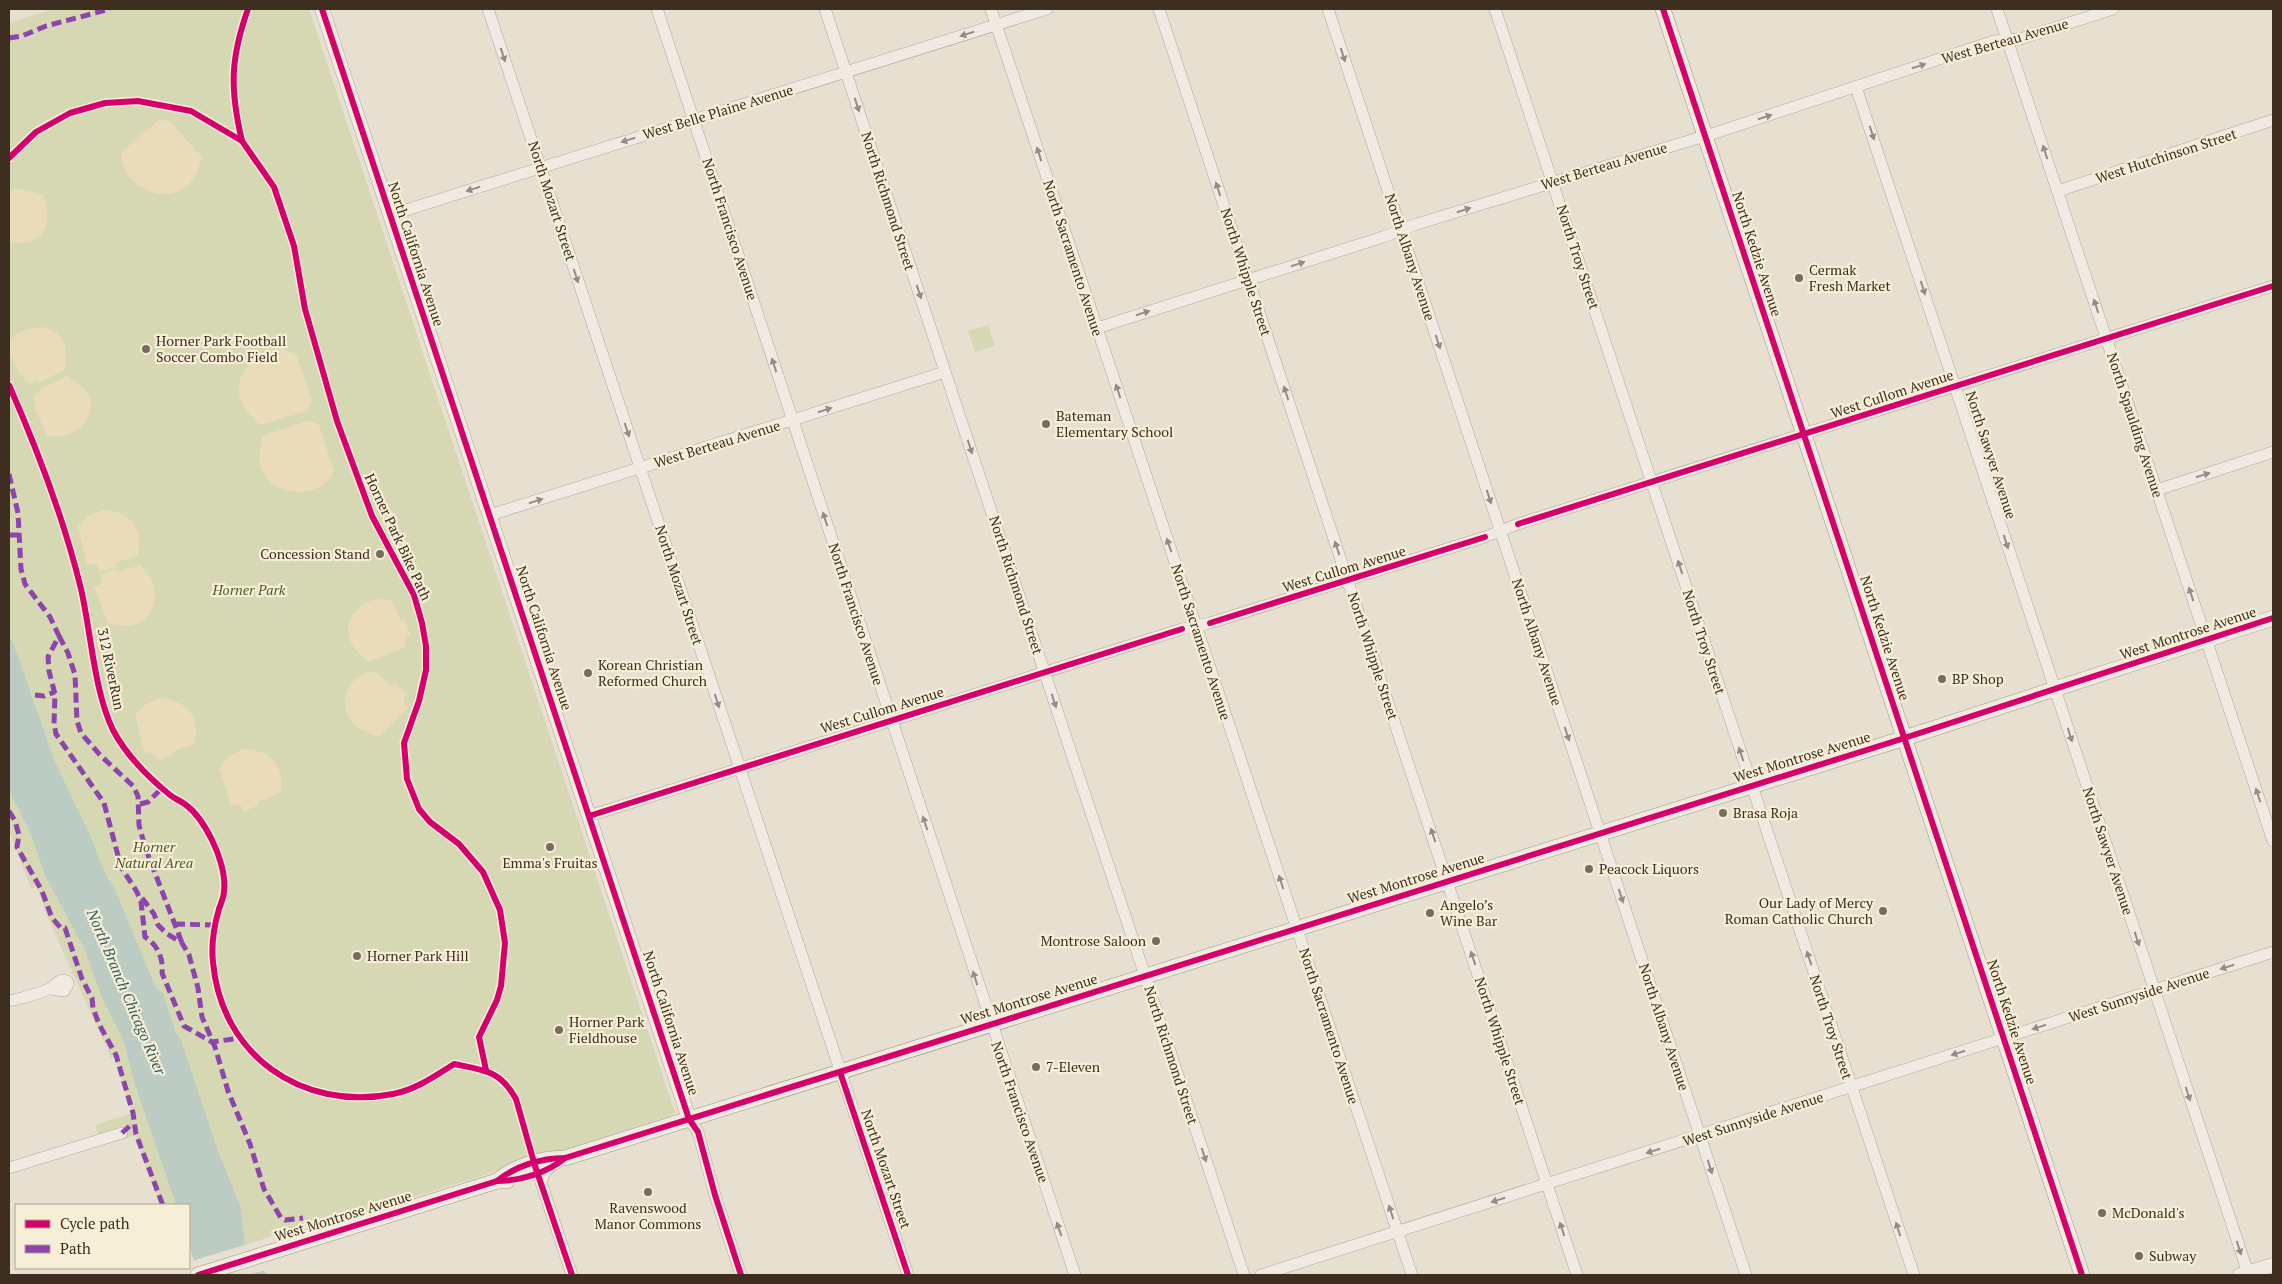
<svg xmlns="http://www.w3.org/2000/svg" width="2282" height="1284" viewBox="0 0 2282 1284" font-family="'PT Serif',serif">
<style>
.green{fill:#d6d7b3}
.sand{fill:#eadcb9}
.water{fill:#bcccc2}
.pier{fill:#e7e0d1}
.lines{fill:none;stroke-linecap:round;stroke-linejoin:round}
.minor-casing{stroke:#ada599;stroke-width:12}
.tertiary-casing{stroke:#ada599;stroke-width:15}
.secondary-casing{stroke:#9c958a;stroke-width:16}
.minor{stroke:#efebe3;stroke-width:11}
.tertiary{stroke:#efebe3;stroke-width:14}
.secondary{stroke:#efebe3;stroke-width:15}
.quiet{stroke:#8e44ad;stroke-width:5;stroke-dasharray:10 5;stroke-linecap:butt}
.cycleway-casing{stroke:#f7eed8;stroke-width:9}
.cycleway{stroke:#d6006c;stroke-width:6}
.oneway{fill:#968c82}
.poi-dot{fill:#786c5e;stroke:#f7eed8;stroke-width:2}
.labels{text-anchor:middle;stroke-width:4.5;stroke-linejoin:round;paint-order:stroke}
.street-label{font-size:14px;fill:#3d2e20;stroke:#f7eed8}
.poi-label{font-size:14px;fill:#3d2e20;stroke:#f7eed8;text-anchor:start}
.park-label{font-size:14px;font-style:italic;fill:#4d5a26;stroke:#f7eed8}
.water-label{font-size:15px;font-style:italic;fill:#2f5d5a;stroke:#f7eed8}
</style>
<rect width="100%" height="100%" fill="#e7e0d1"/>
<g class="green">
<path d="M53,9H309L673,1107L675,1111L671,1116L277,1240L276,1235L245,1245L241,1208L217,1148L180,1037L176,1033L163,994L156,988L115,889L110,882L100,862L93,841L55,762L17,653L9,635V23Z"/>
<path d="M988,325L995,346L975,352L968,331Z"/>
<path d="M9,790L31,835L45,876L85,950L123,1039L135,1085L176,1205H160L135,1135L124,1139L120,1127L98,1134L95,1125L132,1113L114,1057L111,1058L47,916L37,887L31,888L9,832Z"/>
</g>
<g class="sand">
<path d="M159,120L170,121L202,157C199,166 197,175 191,182C168,209 118,186 122,152Z"/>
<path d="M14,188L43,194C54,224 45,248 9,242V189L14,190Z"/>
<path d="M43,327C67,334 68,348 65,370L38,383L37,380L31,384L26,382L22,375H20L9,352V343C16,330 30,328 43,327Z"/>
<path d="M280,349L296,354L312,400L307,411L261,425C223,395 236,361 280,349Z"/>
<path d="M67,376C74,381 81,385 86,391C103,416 71,444 47,435L34,407L36,406L33,399L35,394L41,391L40,389Z"/>
<path d="M309,420L319,425L334,471C321,502 266,498 260,463C258,454 261,445 263,436Z"/>
<path d="M102,510C128,510 146,528 137,556L115,563L116,567L99,572L98,566L92,564L87,565L78,527L87,517Z"/>
<path d="M140,565C163,582 160,623 128,626C121,627 114,625 108,623L94,586L99,585L102,579L100,574L116,569L118,572Z"/>
<path d="M374,599L391,600L401,621L404,619L411,635L406,637L404,643L406,647L369,662C340,642 341,612 374,599Z"/>
<path d="M374,671L392,686L395,683L407,694L404,699V705L408,708L380,736C336,730 333,679 374,671Z"/>
<path d="M159,698C185,699 203,718 194,744L172,752L173,755L157,760L155,755L149,752L145,754L135,715L144,705Z"/>
<path d="M243,749C268,748 287,767 280,793L258,802L259,805L243,812L241,806L236,804L231,806L219,768L228,757Z"/>
</g>
<path class="water" d="M9,635L17,653L55,762L93,841L100,862L110,882L115,889L156,988L163,993L176,1033L180,1037L217,1148L241,1208L245,1245L256,1264L268,1275H247L203,1258L194,1261L189,1246V1205H176L135,1085L123,1039L102,998L85,950L45,876L31,835L9,790Z"/>
<path class="pier" d="M248,1244L258,1263L266,1270L248,1275H197L192,1261Z"/>
<g class="lines">
<g class="minor-casing">
<g id="minor">
<path d="M488,9L908,1275"/>
<path d="M657,9L1075,1275"/>
<path d="M825,9L1244,1275"/>
<path d="M991,9L1412,1275"/>
<path d="M1159,9L1577,1275"/>
<path d="M1328,9L1746,1275"/>
<path d="M1495,9L1914,1275"/>
<path d="M1997,9L2273,841"/>
<path d="M1856,87L2248,1273"/>
<path d="M2058,191L2273,120"/>
<path d="M390,215L1047,9"/>
<path d="M1097,328L1383,237L1417,224L1718,132L1994,41L2020,39L2113,9"/>
<path d="M2157,490L2273,452"/>
<path d="M490,515L945,372"/>
<path d="M589,816L1182,629L1210,623L1485,537L1518,524L2273,286"/>
<path d="M9,1001C21,998 37,995 49,989C57,985 57,978 67,981L68,984L64,991L51,989"/>
<path d="M689,1119L698,1132L715,1195L741,1275"/>
<path d="M9,1168L122,1133"/>
<path d="M538,1173L572,1275"/>
<path d="M541,1182L546,1170L562,1159"/>
<path d="M1261,1275L2273,952"/>
</g>
</g>
<g class="tertiary-casing">
<g id="tertiary">
<path d="M322,9L689,1119"/>
<path d="M2240,1275L2273,1265"/>
</g>
</g>
<g class="secondary-casing">
<g id="secondary">
<path d="M1663,9L2082,1275"/>
<path d="M497,1181C515,1166 541,1158 565,1158L1889,743L2273,618"/>
<path d="M198,1275L497,1181H507"/>
</g>
</g>
<use href="#minor" class="minor"/>
<use href="#tertiary" class="tertiary"/>
<use href="#secondary" class="secondary"/>
<g class="quiet">
<path d="M9,38L22,36L46,26L110,9"/>
<path d="M9,474L18,513L21,569L25,584L50,617L59,636L48,657L49,671L55,694L54,724L56,734L104,803L121,867L137,892L141,902L145,937C157,944 164,959 162,973L184,1026L212,1042L240,1038"/>
<path d="M9,535H20"/>
<path d="M59,636L68,653L75,675L77,721L81,733L100,755L133,786L138,796L139,825L145,847L182,943"/>
<path d="M35,695L44,696L55,692"/>
<path d="M140,804L148,802L162,788"/>
<path d="M9,811L15,821L19,835L17,847L42,891L52,918L61,928H65L82,979L92,998L93,1008L99,1024L116,1055L133,1113L136,1134L162,1203L159,1204"/>
<path d="M142,898L154,914L158,925L166,933L182,943L189,955L198,988L202,1017L215,1047L228,1091L250,1144L264,1189L281,1218L285,1220L303,1218"/>
<path d="M175,924L215,925"/>
<path d="M122,1133L133,1123"/>
</g>
<g class="cycleway-casing">
<g id="cycleway">
<path d="M322,9L685,1107L689,1119L698,1132L715,1195L741,1275"/>
<path d="M1663,9L2082,1275"/>
<path d="M242,141C230,90 230,59 248,9"/>
<path d="M9,158L36,132L70,113L105,103L138,101L191,111L242,141L274,187L294,246L305,309L337,421L372,516L414,595L422,623L426,646V670L419,701L404,743L407,779L419,809L430,822L459,844L483,872L500,910L505,943L501,986L497,1000L479,1037L486,1070"/>
<path d="M9,385C38,451 64,519 81,589C91,632 94,691 113,730C126,755 148,777 170,795C175,799 181,801 186,805C197,813 206,828 212,840C219,854 226,875 224,891C224,897 221,903 219,909C214,926 211,944 213,962C221,1055 302,1112 393,1094C415,1090 435,1076 454,1064C483,1070 500,1070 516,1099L535,1166L572,1275"/>
<path d="M1518,524L2273,286"/>
<path d="M1210,623L1485,537"/>
<path d="M589,816L1182,629"/>
<path d="M840,1072L908,1275"/>
<path d="M497,1181C515,1166 541,1158 565,1158L1889,743L2273,618"/>
<path d="M198,1275L497,1181C520,1181 547,1173 565,1158"/>
</g>
</g>
<use href="#cycleway" class="cycleway"/>
</g>
<defs><path id="oneway-solid" d="M-6-.8H1V-3.2L6.5 0L1 3.2V.8H-6Z" transform="scale(1.25)"/></defs>
<g class="oneway">
<use href="#oneway-solid" transform="translate(967 34) rotate(163)"/>
<use href="#oneway-solid" transform="translate(503 55) rotate(72)"/>
<use href="#oneway-solid" transform="translate(1343 55) rotate(72)"/>
<use href="#oneway-solid" transform="translate(1919 66) rotate(-18)"/>
<use href="#oneway-solid" transform="translate(857 105) rotate(72)"/>
<use href="#oneway-solid" transform="translate(1765 117) rotate(-18)"/>
<use href="#oneway-solid" transform="translate(1872 133) rotate(72)"/>
<use href="#oneway-solid" transform="translate(628 140) rotate(163)"/>
<use href="#oneway-solid" transform="translate(2045 152) rotate(-108)"/>
<use href="#oneway-solid" transform="translate(1039 154) rotate(-108)"/>
<use href="#oneway-solid" transform="translate(473 189) rotate(163)"/>
<use href="#oneway-solid" transform="translate(1218 189) rotate(-108)"/>
<use href="#oneway-solid" transform="translate(1464 210) rotate(-17)"/>
<use href="#oneway-solid" transform="translate(1298 264) rotate(-18)"/>
<use href="#oneway-solid" transform="translate(576 276) rotate(72)"/>
<use href="#oneway-solid" transform="translate(1923 288) rotate(72)"/>
<use href="#oneway-solid" transform="translate(919 292) rotate(72)"/>
<use href="#oneway-solid" transform="translate(2096 306) rotate(-108)"/>
<use href="#oneway-solid" transform="translate(1143 313) rotate(-18)"/>
<use href="#oneway-solid" transform="translate(1438 342) rotate(72)"/>
<use href="#oneway-solid" transform="translate(774 365) rotate(-108)"/>
<use href="#oneway-solid" transform="translate(1118 391) rotate(-108)"/>
<use href="#oneway-solid" transform="translate(1286 393) rotate(-108)"/>
<use href="#oneway-solid" transform="translate(825 410) rotate(-17)"/>
<use href="#oneway-solid" transform="translate(627 430) rotate(72)"/>
<use href="#oneway-solid" transform="translate(970 447) rotate(72)"/>
<use href="#oneway-solid" transform="translate(2203 475) rotate(-18)"/>
<use href="#oneway-solid" transform="translate(1489 497) rotate(72)"/>
<use href="#oneway-solid" transform="translate(536 501) rotate(-17)"/>
<use href="#oneway-solid" transform="translate(825 519) rotate(-108)"/>
<use href="#oneway-solid" transform="translate(2006 542) rotate(72)"/>
<use href="#oneway-solid" transform="translate(1169 545) rotate(-109)"/>
<use href="#oneway-solid" transform="translate(1337 548) rotate(-108)"/>
<use href="#oneway-solid" transform="translate(1680 567) rotate(-108)"/>
<use href="#oneway-solid" transform="translate(2191 594) rotate(-108)"/>
<use href="#oneway-solid" transform="translate(717 701) rotate(72)"/>
<use href="#oneway-solid" transform="translate(1054 701) rotate(72)"/>
<use href="#oneway-solid" transform="translate(1567 734) rotate(72)"/>
<use href="#oneway-solid" transform="translate(2070 735) rotate(72)"/>
<use href="#oneway-solid" transform="translate(1741 754) rotate(-108)"/>
<use href="#oneway-solid" transform="translate(2258 795) rotate(-108)"/>
<use href="#oneway-solid" transform="translate(925 823) rotate(-108)"/>
<use href="#oneway-solid" transform="translate(1433 835) rotate(-108)"/>
<use href="#oneway-solid" transform="translate(1281 882) rotate(-108)"/>
<use href="#oneway-solid" transform="translate(1621 896) rotate(72)"/>
<use href="#oneway-solid" transform="translate(2137 939) rotate(72)"/>
<use href="#oneway-solid" transform="translate(1473 958) rotate(-108)"/>
<use href="#oneway-solid" transform="translate(1809 958) rotate(-108)"/>
<use href="#oneway-solid" transform="translate(2227 967) rotate(162)"/>
<use href="#oneway-solid" transform="translate(975 978) rotate(-108)"/>
<use href="#oneway-solid" transform="translate(2039 1027) rotate(162)"/>
<use href="#oneway-solid" transform="translate(1958 1053) rotate(162)"/>
<use href="#oneway-solid" transform="translate(2188 1094) rotate(72)"/>
<use href="#oneway-solid" transform="translate(1653 1151) rotate(162)"/>
<use href="#oneway-solid" transform="translate(1204 1155) rotate(72)"/>
<use href="#oneway-solid" transform="translate(1710 1167) rotate(72)"/>
<use href="#oneway-solid" transform="translate(1498 1200) rotate(162)"/>
<use href="#oneway-solid" transform="translate(1391 1212) rotate(-108)"/>
<use href="#oneway-solid" transform="translate(1059 1229) rotate(-109)"/>
<use href="#oneway-solid" transform="translate(1562 1229) rotate(-108)"/>
<use href="#oneway-solid" transform="translate(1898 1229) rotate(-108)"/>
<use href="#oneway-solid" transform="translate(2239 1248) rotate(72)"/>
</g>
<g class="poi-dot">
<circle cx="1799" cy="278" r="5"/>
<circle cx="146" cy="349" r="5"/>
<circle cx="1046" cy="424" r="5"/>
<circle cx="380" cy="554" r="5"/>
<circle cx="588" cy="673" r="5"/>
<circle cx="1942" cy="679" r="5"/>
<circle cx="1723" cy="813" r="5"/>
<circle cx="550" cy="847" r="5"/>
<circle cx="1589" cy="869" r="5"/>
<circle cx="1883" cy="911" r="5"/>
<circle cx="1430" cy="913" r="5"/>
<circle cx="1156" cy="941" r="5"/>
<circle cx="357" cy="956" r="5"/>
<circle cx="559" cy="1030" r="5"/>
<circle cx="1036" cy="1067" r="5"/>
<circle cx="648" cy="1192" r="5"/>
<circle cx="2102" cy="1213" r="5"/>
<circle cx="2139" cy="1256" r="5"/>
</g>
<g class="labels">
<g class="street-label">
<text transform="translate(2005 41) rotate(-16)" y="5">West Berteau Avenue</text>
<text transform="translate(718 112) rotate(-17)" y="5">West Belle Plaine Avenue</text>
<text transform="translate(2166 156) rotate(-18)" y="5">West Hutchinson Street</text>
<text transform="translate(1604 166) rotate(-17)" y="5">West Berteau Avenue</text>
<text transform="translate(552 201) rotate(72)" y="5">North Mozart Street</text>
<text transform="translate(888 201) rotate(72)" y="5">North Richmond Street</text>
<text transform="translate(730 229) rotate(72)" y="5">North Francisco Avenue</text>
<text transform="translate(416 254) rotate(72)" y="5">North California Avenue</text>
<text transform="translate(1757 254) rotate(72)" y="5">North Kedzie Avenue</text>
<text transform="translate(1410 257) rotate(72)" y="5">North Albany Avenue</text>
<text transform="translate(1578 257) rotate(72)" y="5">North Troy Street</text>
<text transform="translate(1073 258) rotate(72)" y="5">North Sacramento Avenue</text>
<text transform="translate(1246 272) rotate(72)" y="5">North Whipple Street</text>
<text transform="translate(1892 394) rotate(-18)" y="5">West Cullom Avenue</text>
<text transform="translate(2135 425) rotate(72)" y="5">North Spaulding Avenue</text>
<text transform="translate(717 444) rotate(-17)" y="5">West Berteau Avenue</text>
<text transform="translate(1991 455) rotate(72)" y="5">North Sawyer Avenue</text>
<text transform="translate(398 537) rotate(65)" y="5">Horner Park Bike Path</text>
<text transform="translate(1344 569) rotate(-17)" y="5">West Cullom Avenue</text>
<text transform="translate(679 585) rotate(72)" y="5">North Mozart Street</text>
<text transform="translate(1016 585) rotate(72)" y="5">North Richmond Street</text>
<text transform="translate(856 614) rotate(72)" y="5">North Francisco Avenue</text>
<text transform="translate(2188 633) rotate(-18)" y="5">West Montrose Avenue</text>
<text transform="translate(544 638) rotate(72)" y="5">North California Avenue</text>
<text transform="translate(1885 638) rotate(72)" y="5">North Kedzie Avenue</text>
<text transform="translate(1201 642) rotate(72)" y="5">North Sacramento Avenue</text>
<text transform="translate(1537 642) rotate(72)" y="5">North Albany Avenue</text>
<text transform="translate(1704 642) rotate(72)" y="5">North Troy Street</text>
<text transform="translate(1373 656) rotate(72)" y="5">North Whipple Street</text>
<text transform="translate(111 669) rotate(78)" y="5">312 RiverRun</text>
<text transform="translate(882 710) rotate(-17)" y="5">West Cullom Avenue</text>
<text transform="translate(1802 757) rotate(-17)" y="5">West Montrose Avenue</text>
<text transform="translate(2108 851) rotate(72)" y="5">North Sawyer Avenue</text>
<text transform="translate(1416 878) rotate(-17)" y="5">West Montrose Avenue</text>
<text transform="translate(2139 995) rotate(-18)" y="5">West Sunnyside Avenue</text>
<text transform="translate(1029 999) rotate(-17)" y="5">West Montrose Avenue</text>
<text transform="translate(2012 1022) rotate(72)" y="5">North Kedzie Avenue</text>
<text transform="translate(671 1023) rotate(72)" y="5">North California Avenue</text>
<text transform="translate(1329 1026) rotate(72)" y="5">North Sacramento Avenue</text>
<text transform="translate(1664 1027) rotate(72)" y="5">North Albany Avenue</text>
<text transform="translate(1831 1027) rotate(72)" y="5">North Troy Street</text>
<text transform="translate(1500 1041) rotate(72)" y="5">North Whipple Street</text>
<text transform="translate(1171 1055) rotate(72)" y="5">North Richmond Street</text>
<text transform="translate(1020 1112) rotate(71)" y="5">North Francisco Avenue</text>
<text transform="translate(1753 1119) rotate(-18)" y="5">West Sunnyside Avenue</text>
<text transform="translate(886 1169) rotate(71)" y="5">North Mozart Street</text>
<text transform="translate(343 1216) rotate(-17)" y="5">West Montrose Avenue</text>
</g>
<g class="poi-label">
<text x="1809" y="275">Cermak<tspan x="1809" dy="16">Fresh Market</tspan></text>
<text x="156" y="346">Horner Park Football<tspan x="156" dy="16">Soccer Combo Field</tspan></text>
<text x="1056" y="421">Bateman<tspan x="1056" dy="16">Elementary School</tspan></text>
<text x="370" y="559" text-anchor="end">Concession Stand</text>
<text x="598" y="670">Korean Christian<tspan x="598" dy="16">Reformed Church</tspan></text>
<text x="1952" y="684">BP Shop</text>
<text x="1733" y="818">Brasa Roja</text>
<text x="550" y="868" text-anchor="middle">Emma's Fruitas</text>
<text x="1599" y="874">Peacock Liquors</text>
<text x="1873" y="908" text-anchor="end">Our Lady of Mercy<tspan x="1873" dy="16">Roman Catholic Church</tspan></text>
<text x="1440" y="910">Angelo’s<tspan x="1440" dy="16">Wine Bar</tspan></text>
<text x="1146" y="946" text-anchor="end">Montrose Saloon</text>
<text x="367" y="961">Horner Park Hill</text>
<text x="569" y="1027">Horner Park<tspan x="569" dy="16">Fieldhouse</tspan></text>
<text x="1046" y="1072">7-Eleven</text>
<text x="648" y="1213" text-anchor="middle">Ravenswood<tspan x="648" dy="16">Manor Commons</tspan></text>
<text x="2112" y="1218">McDonald's</text>
<text x="2149" y="1261">Subway</text>
</g>
<g class="park-label">
<text x="249" y="595">Horner Park</text>
<text x="154" y="852">Horner<tspan x="154" dy="16">Natural Area</tspan></text>
</g>
<g class="water-label">
<text transform="translate(126 992) rotate(67)" y="5">North Branch Chicago River</text>
</g>
</g>
<rect width="2282" height="1284" fill="none" stroke="#3d2e20" stroke-width="20"/>
<rect x="15" y="1204" width="175" height="65" fill="#f7eed8" stroke="#ada18e"/>
<rect x="25" y="1220" width="25" height="8" fill="#d6006c" stroke="#ada18e"/>
<text x="60" y="1229" font-size="15" fill="#3d2e20">Cycle path</text>
<rect x="25" y="1245" width="25" height="8" fill="#8e44ad" stroke="#ada18e"/>
<text x="60" y="1254" font-size="15" fill="#3d2e20">Path</text>
</svg>
